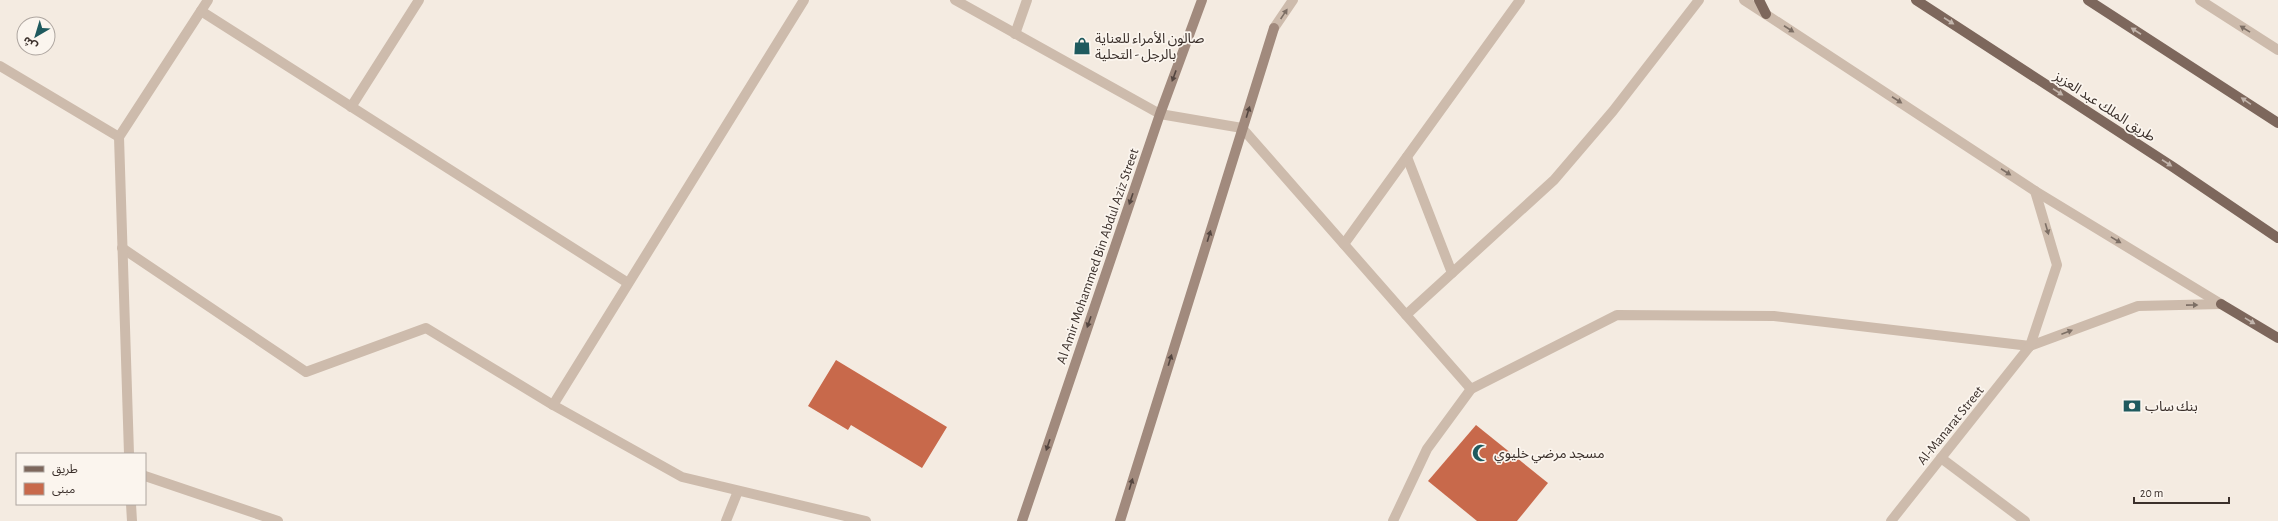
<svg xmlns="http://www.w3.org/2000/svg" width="2278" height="521" viewBox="0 0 2278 521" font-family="'Alegreya Sans','Noto Sans Arabic',sans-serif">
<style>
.building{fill:#c8694b}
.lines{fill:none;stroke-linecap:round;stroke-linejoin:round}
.minor{stroke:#cdbbac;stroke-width:10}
.tertiary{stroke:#cdbbac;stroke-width:10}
.secondary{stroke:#a18a7d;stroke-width:10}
.primary{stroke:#7d675c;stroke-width:10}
.oneway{fill:#7d6f65}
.oneway2{fill:#c2b5ac}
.oneway3{fill:#544640}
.labels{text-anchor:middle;stroke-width:3.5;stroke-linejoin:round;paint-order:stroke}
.poi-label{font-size:14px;fill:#3b302b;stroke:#fbf5ee;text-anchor:start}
.street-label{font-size:14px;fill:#3b302b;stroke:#fbf5ee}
</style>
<rect width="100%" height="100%" fill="#f4ebe1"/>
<g class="building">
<path d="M836,360L947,427L922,468L851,425L848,430L808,406Z"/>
<path d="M1476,425L1548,483L1517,521H1477L1428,481Z"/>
</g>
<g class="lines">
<g class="minor">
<path d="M955,0L1160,114L1242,128L1471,389"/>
<path d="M201,11L628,283"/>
<path d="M1015,34L1027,0"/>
<path d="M0,66L119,137"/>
<path d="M351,107L419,0"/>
<path d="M1407,157L1452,273"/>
<path d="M1344,244L1520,0"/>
<path d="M122,248L306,372L426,328L553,405L682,477L866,521"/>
<path d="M1406,315L1554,180L1613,111L1699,0"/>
<path d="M553,405L804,0"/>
<path d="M129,454L119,137L208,0"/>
<path d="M1941,458L2025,521"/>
<path d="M145,476L278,521"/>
<path d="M131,504L132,521"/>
<path d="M726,521L738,491"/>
<path d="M1393,521L1427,449L1471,389L1617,315L1774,316L2030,346"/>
</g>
<g class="tertiary">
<path d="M1744,0L2035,191L2221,304"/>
<path d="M2200,0L2278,50"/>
<path d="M1274,28L1293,0"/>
<path d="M2030,346L2138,306L2221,304"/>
<path d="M1891,521L2030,346L2057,265L2035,191"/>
</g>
<g class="secondary">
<path d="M1022,521L1160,114L1202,0"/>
<path d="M1120,521L1274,28"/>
</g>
<g class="primary">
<path d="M1759,0L1766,14"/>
<path d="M1916,0L2173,167L2278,238"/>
<path d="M2088,0L2278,123"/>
<path d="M2221,304L2278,338"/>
</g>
</g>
<defs><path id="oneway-solid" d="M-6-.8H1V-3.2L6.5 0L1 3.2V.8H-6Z"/></defs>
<g class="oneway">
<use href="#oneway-solid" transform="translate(1284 14) rotate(-56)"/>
<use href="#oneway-solid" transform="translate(1789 29) rotate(33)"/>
<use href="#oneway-solid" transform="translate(2245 29) rotate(-148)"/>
<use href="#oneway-solid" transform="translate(1897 100) rotate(33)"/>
<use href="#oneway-solid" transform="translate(2006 172) rotate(33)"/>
<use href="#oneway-solid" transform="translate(2047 229) rotate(74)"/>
<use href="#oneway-solid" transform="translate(2116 240) rotate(31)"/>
<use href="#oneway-solid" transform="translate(2192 305) rotate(-1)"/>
<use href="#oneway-solid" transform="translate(2067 332) rotate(-21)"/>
</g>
<g class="oneway2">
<use href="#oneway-solid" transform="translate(1949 21) rotate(33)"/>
<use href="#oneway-solid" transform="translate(2136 31) rotate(-147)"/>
<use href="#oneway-solid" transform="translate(2058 92) rotate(33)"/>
<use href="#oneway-solid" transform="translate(2246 101) rotate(-146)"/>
<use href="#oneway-solid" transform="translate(2167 163) rotate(33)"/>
<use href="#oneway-solid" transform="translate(2250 321) rotate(31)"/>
</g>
<g class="oneway3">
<use href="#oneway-solid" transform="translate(1174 76) rotate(110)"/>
<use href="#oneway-solid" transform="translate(1248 112) rotate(-73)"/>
<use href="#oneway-solid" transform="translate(1131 199) rotate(109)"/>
<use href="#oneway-solid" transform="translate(1209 236) rotate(-73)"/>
<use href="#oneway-solid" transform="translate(1089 322) rotate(109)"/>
<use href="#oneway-solid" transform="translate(1170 360) rotate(-73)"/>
<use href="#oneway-solid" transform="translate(1048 445) rotate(109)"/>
<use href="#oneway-solid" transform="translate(1131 484) rotate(-73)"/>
</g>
<defs>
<g id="shop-bare" transform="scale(1.38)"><path d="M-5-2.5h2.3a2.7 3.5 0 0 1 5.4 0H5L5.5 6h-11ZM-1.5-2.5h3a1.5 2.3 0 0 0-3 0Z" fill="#1f5a5e" stroke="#fbf5ee" stroke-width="2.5" paint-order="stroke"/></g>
<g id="bank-bare" transform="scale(1.38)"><path d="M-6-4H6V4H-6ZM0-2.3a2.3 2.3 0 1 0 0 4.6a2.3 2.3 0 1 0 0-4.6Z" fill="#1f5a5e" stroke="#fbf5ee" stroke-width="2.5" paint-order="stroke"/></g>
<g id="mosque-bare" transform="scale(1.38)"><path d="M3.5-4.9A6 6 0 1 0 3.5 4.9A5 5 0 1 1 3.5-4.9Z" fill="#1f5a5e" stroke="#fbf5ee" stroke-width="2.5" paint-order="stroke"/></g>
</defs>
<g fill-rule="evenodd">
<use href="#shop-bare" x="1082" y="46"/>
<use href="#bank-bare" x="2132" y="406"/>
<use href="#mosque-bare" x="1481" y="453"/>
</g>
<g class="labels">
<g class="poi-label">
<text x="1095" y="43">صالون الأمراء للعناية<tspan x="1095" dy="16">بالرجل - التحلية</tspan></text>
<text x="2145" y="411">بنك ساب</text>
<text x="1494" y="458">مسجد مرضي خليوي</text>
</g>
<g class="street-label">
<text transform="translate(2105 106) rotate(33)" y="5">طريق الملك عبد العزيز</text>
<text transform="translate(1097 256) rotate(-71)" y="5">Al Amir Mohammed Bin Abdul Aziz Street</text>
<text transform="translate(1950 425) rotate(-51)" y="5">Al-Manarat Street</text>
</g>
</g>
<rect x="16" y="453" width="130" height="52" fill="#fbf5ee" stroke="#aea6a0"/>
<rect x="24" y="466" width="20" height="6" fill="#7d675c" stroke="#aea6a0"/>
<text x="52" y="473" font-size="12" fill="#3b302b">طريق</text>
<rect x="24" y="483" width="20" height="12" fill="#c8694b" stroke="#aea6a0"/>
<text x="52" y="493" font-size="12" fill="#3b302b">مبنى</text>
<g transform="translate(36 36) rotate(218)"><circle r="19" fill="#fbf5ee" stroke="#aea6a0"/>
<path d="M0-3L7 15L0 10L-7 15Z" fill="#1f5a5e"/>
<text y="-6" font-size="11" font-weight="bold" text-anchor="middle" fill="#3b302b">ش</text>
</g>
<path d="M2134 497v6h95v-6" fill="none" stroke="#3b302b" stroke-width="2"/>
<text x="2140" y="497" font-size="12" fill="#3b302b" stroke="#fbf5ee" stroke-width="3" paint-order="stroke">20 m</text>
</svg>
